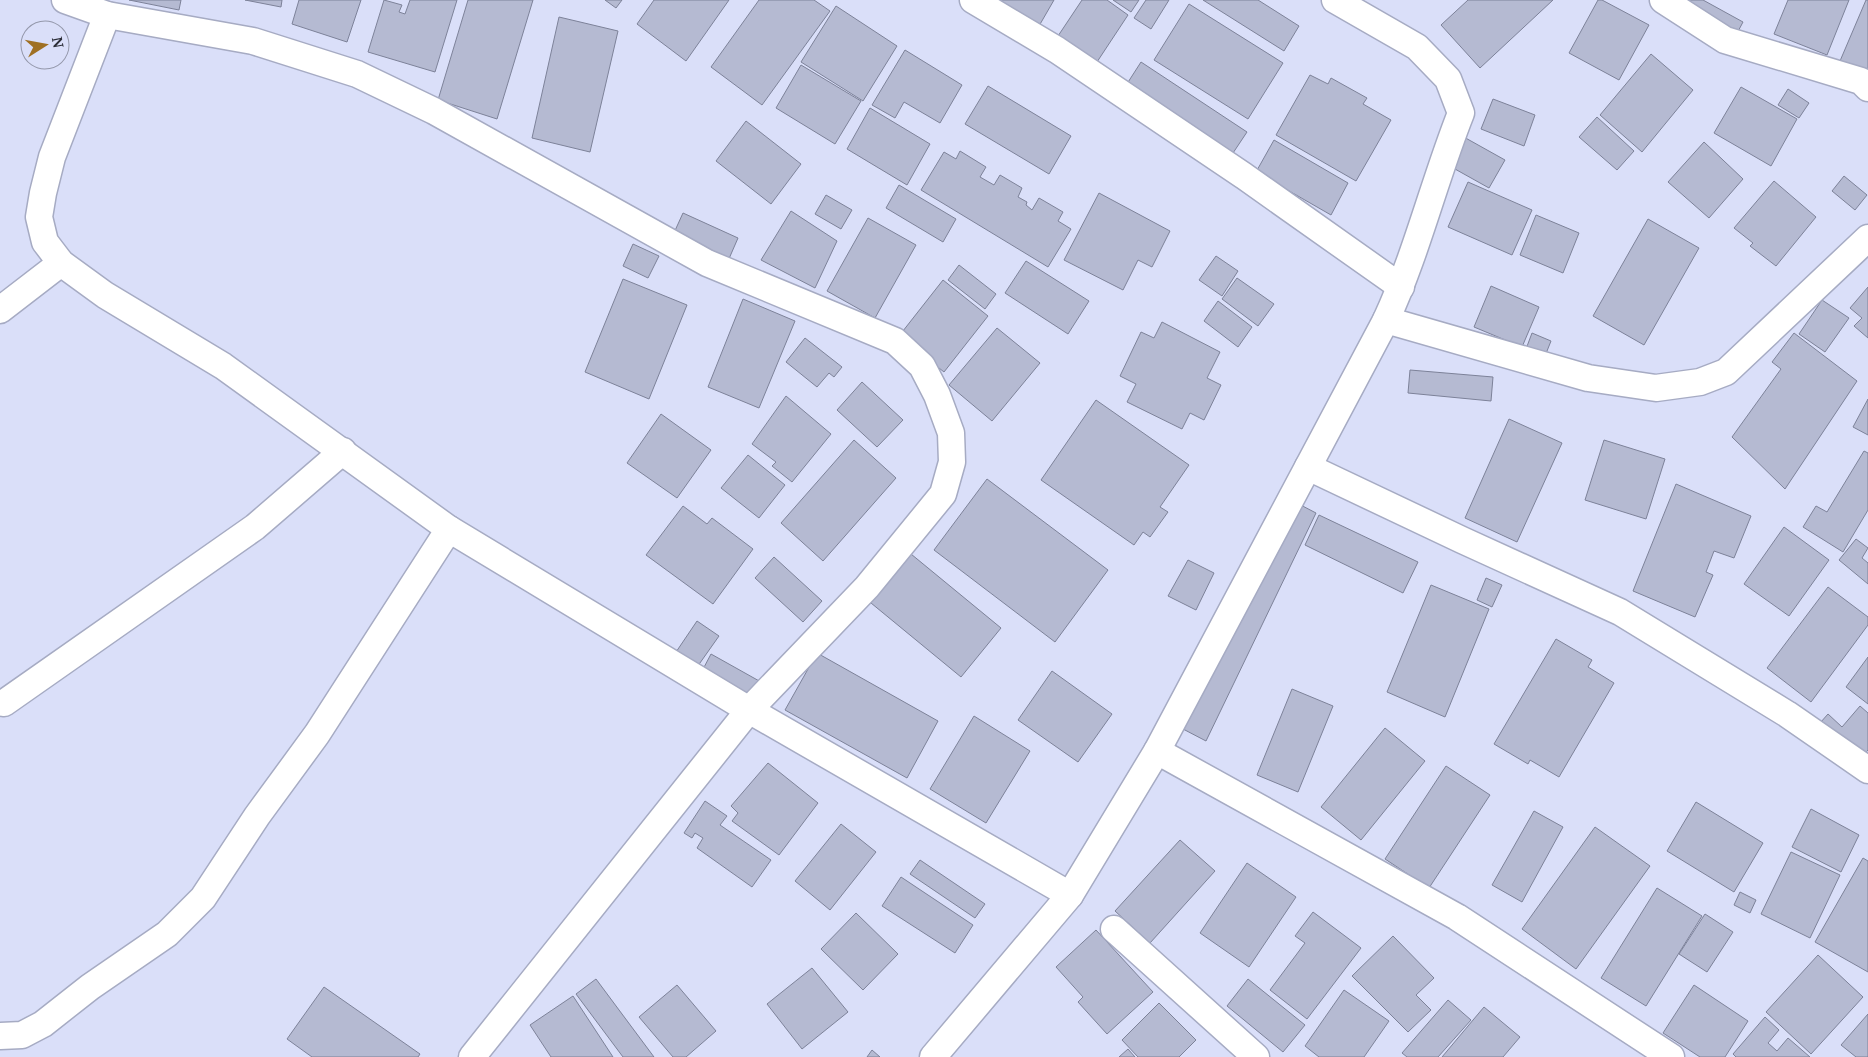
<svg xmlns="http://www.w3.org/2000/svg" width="1868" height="1057" viewBox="0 0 1868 1057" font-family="'Noto Serif',serif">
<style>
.building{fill:#b5bad2;stroke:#7d8299}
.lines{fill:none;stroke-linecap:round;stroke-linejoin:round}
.minor-casing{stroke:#a6abc3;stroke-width:29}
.minor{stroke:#fff;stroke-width:26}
</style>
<rect width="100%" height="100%" fill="#dadff9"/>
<g class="building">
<path d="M129,0H181L179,10Z"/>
<path d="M245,0H282L281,7Z"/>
<path d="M299,0H361L347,42L292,24Z"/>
<path d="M384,0L402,5L399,12L405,14L410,0H457L435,72L368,52Z"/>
<path d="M468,0H533L497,119L438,100Z"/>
<path d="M605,0H622L616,8Z"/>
<path d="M654,0H729L686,61L637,24Z"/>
<path d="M759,0H814L830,11L762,105L711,67Z"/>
<path d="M995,0H1054L1039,26Z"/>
<path d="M1082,0H1107L1128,15L1095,65L1056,39Z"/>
<path d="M1113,0H1139L1131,12Z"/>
<path d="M1146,0H1169L1151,29L1134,18Z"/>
<path d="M1203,0H1258L1299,26L1284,51Z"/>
<path d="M1468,0H1553L1480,68L1441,25Z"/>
<path d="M1598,0H1602L1649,25L1619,80L1569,53Z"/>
<path d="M1672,0H1703L1743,22L1735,37Z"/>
<path d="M1788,0H1849L1827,55L1774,34Z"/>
<path d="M1866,0H1868V73L1840,61Z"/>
<path d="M1189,4L1283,63L1248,119L1154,60Z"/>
<path d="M836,6L897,46L863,101L801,62Z"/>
<path d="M559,17L618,31L590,152L532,138Z"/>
<path d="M905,50L962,85L940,123L904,102L895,118L872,105Z"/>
<path d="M1651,54L1693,90L1642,152L1600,115Z"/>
<path d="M1141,62L1247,132L1229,159L1123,90Z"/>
<path d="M801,65L861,101L835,144L776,108Z"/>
<path d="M1310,75L1328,84L1331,78L1367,98L1363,104L1391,120L1356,181L1276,135Z"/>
<path d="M988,86L1071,136L1049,174L965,124Z"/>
<path d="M1741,87L1797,119L1771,166L1714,133Z"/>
<path d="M1788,89L1809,103L1799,118L1778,105Z"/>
<path d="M1493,99L1535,115L1524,146L1481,129Z"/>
<path d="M870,108L930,144L907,185L847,149Z"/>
<path d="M1597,117L1634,151L1617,170L1579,137Z"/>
<path d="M746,121L801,164L771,204L716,161Z"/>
<path d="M1462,136L1505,160L1489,188L1446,164Z"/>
<path d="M1274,140L1348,183L1331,215L1256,172Z"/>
<path d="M1704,142L1743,179L1709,218L1668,182Z"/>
<path d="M960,151L986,167L980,177L994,185L1000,175L1022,188L1018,197L1027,202L1026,205L1032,210L1039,198L1063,212L1058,221L1071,229L1048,267L921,190L944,152L956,159Z"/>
<path d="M1844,176L1867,195L1855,210L1832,191Z"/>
<path d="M1774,181L1816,217L1776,266L1750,246L1753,243L1734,228Z"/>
<path d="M1468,182L1532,210L1512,255L1448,227Z"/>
<path d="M899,185L956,219L943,242L886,208Z"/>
<path d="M1099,193L1170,231L1152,267L1138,260L1123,290L1064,260Z"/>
<path d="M826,195L852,210L841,229L815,214Z"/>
<path d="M791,211L837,241L815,288L761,260Z"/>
<path d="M683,213L738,238L728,261L673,235Z"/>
<path d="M1536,215L1579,233L1563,273L1520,255Z"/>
<path d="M868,218L916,245L875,318L827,291Z"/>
<path d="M1648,219L1699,248L1644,345L1593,316Z"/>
<path d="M633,244L659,256L648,278L623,266Z"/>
<path d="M1216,256L1238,271L1222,296L1199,280Z"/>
<path d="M1026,261L1089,301L1068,334L1005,293Z"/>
<path d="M959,265L996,294L985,309L948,280Z"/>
<path d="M1237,278L1274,304L1258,326L1222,299Z"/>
<path d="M623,279L687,305L649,399L585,372Z"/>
<path d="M943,280L988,316L944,372L899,336Z"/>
<path d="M1491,286L1539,307L1522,347L1474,327Z"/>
<path d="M1868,287V338L1854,326L1862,318L1850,308Z"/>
<path d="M743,299L795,321L759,408L708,387Z"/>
<path d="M1822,300L1849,318L1825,352L1799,334Z"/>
<path d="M1218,301L1252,327L1238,347L1204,321Z"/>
<path d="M1162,322L1220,352L1207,378L1221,385L1204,420L1190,413L1182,429L1127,402L1136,384L1120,376L1141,332L1154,338Z"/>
<path d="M997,328L1040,363L992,421L949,385Z"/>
<path d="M1532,333L1551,341L1545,356L1526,349Z"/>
<path d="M1794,333L1857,381L1785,489L1732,437L1781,369L1772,362Z"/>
<path d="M805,338L842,367L834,377L829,373L817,387L786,362Z"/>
<path d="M1410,370L1493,377L1491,401L1408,393Z"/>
<path d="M862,382L903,420L877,447L837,410Z"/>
<path d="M786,396L831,434L792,482L772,466L776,462L752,444Z"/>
<path d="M1868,399V435L1853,427Z"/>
<path d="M1096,400L1189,465L1160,507L1168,512L1150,537L1143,532L1134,545L1041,480Z"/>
<path d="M661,414L711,450L677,498L627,463Z"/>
<path d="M1509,419L1562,443L1517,542L1465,518Z"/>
<path d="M854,440L896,478L823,561L781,523Z"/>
<path d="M1604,440L1665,459L1646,519L1585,500Z"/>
<path d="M1864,451L1868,453V510L1843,552L1803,527L1816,506L1827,512Z"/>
<path d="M748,455L785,485L759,518L721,488Z"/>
<path d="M987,479L1108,570L1055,642L934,550Z"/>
<path d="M1676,484L1751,516L1734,558L1714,551L1706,572L1713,575L1695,617L1633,591Z"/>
<path d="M1293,501L1316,513L1206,741L1183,729Z"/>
<path d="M683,506L707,524L712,518L753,549L713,604L646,555Z"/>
<path d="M1319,515L1418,562L1403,593L1305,545Z"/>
<path d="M1784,527L1829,560L1789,616L1744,584Z"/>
<path d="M1856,539L1868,548L1862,558L1868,563V584L1839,560Z"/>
<path d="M911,554L1001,628L961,677L871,603Z"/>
<path d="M774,557L822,601L803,622L755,578Z"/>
<path d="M1188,560L1214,573L1196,610L1168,596Z"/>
<path d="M1486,578L1502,585L1492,607L1477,600Z"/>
<path d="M1431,585L1489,609L1445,717L1387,692Z"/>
<path d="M1828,587L1868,617V625L1811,702L1767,668Z"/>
<path d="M697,621L719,636L695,670L674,655Z"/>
<path d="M1556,639L1592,660L1588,667L1614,683L1559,777L1530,760L1528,764L1494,744Z"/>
<path d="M817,653L938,721L907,778L785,710Z"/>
<path d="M711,654L761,682L750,701L701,673Z"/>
<path d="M1868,657V704L1846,687Z"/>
<path d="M1052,671L1112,714L1078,762L1018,720Z"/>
<path d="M1292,689L1333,706L1298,792L1257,775Z"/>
<path d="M1860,706L1868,713V750L1853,767L1812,732L1828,714L1842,727Z"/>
<path d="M974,716L1030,751L986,823L930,789Z"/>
<path d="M1385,728L1425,761L1361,840L1321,807Z"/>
<path d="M768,763L818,803L779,855L732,821L738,813L731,806Z"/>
<path d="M1446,766L1490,795L1429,888L1385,859Z"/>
<path d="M705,801L727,816L720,825L771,860L752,887L697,848L703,838L695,833L692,838L684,833Z"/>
<path d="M1696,802L1763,843L1734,892L1667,851Z"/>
<path d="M1811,809L1859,835L1841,872L1792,847Z"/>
<path d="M1534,811L1563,827L1522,902L1492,885Z"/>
<path d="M841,824L876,852L830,910L795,881Z"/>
<path d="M1595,827L1650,866L1576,969L1522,929Z"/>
<path d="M1180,840L1215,871L1150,943L1115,911Z"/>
<path d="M1791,852L1840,875L1810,938L1761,914Z"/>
<path d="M1863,858L1868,861V972L1815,942Z"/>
<path d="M920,860L985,904L975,918L910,874Z"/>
<path d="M1247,863L1296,897L1249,967L1200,933Z"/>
<path d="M901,877L973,925L955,953L882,906Z"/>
<path d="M1657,888L1702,916L1646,1006L1601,978Z"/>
<path d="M1740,892L1756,900L1750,913L1734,905Z"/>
<path d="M1313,912L1361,948L1307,1019L1270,990L1305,943L1295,936Z"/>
<path d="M856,913L898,954L863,990L821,949Z"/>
<path d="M1705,914L1733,932L1707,972L1679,954Z"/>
<path d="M1096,930L1153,992L1107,1034L1078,1002L1083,997L1056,967Z"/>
<path d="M1393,936L1434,978L1416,995L1431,1010L1408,1032L1352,976Z"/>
<path d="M1818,955L1863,997L1811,1054L1766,1012Z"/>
<path d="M812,968L848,1012L802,1049L767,1004Z"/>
<path d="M596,979L654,1057H623L576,994Z"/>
<path d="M1248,979L1305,1025L1283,1052L1227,1006Z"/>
<path d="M677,985L716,1031L686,1057H673L639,1017Z"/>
<path d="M1694,985L1748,1021L1725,1057H1700L1663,1033Z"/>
<path d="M324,987L420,1054L418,1057H312L287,1039Z"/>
<path d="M1344,990L1389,1021L1364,1057H1319L1305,1046Z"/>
<path d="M573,996L613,1057H551L530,1025Z"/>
<path d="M1448,1000L1471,1020L1438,1057H1407L1402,1053Z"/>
<path d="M1159,1003L1196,1040L1179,1057H1138L1122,1040Z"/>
<path d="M1484,1007L1520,1037L1503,1057H1442Z"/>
<path d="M1868,1014V1057H1856L1841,1045Z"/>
<path d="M1765,1017L1779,1030L1768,1043L1777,1051L1788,1038L1810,1057H1736L1733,1054Z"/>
<path d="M1128,1049L1135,1057H1119Z"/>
<path d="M872,1050L880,1057H867Z"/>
</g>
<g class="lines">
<g class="minor-casing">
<g id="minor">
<path d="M65,0L107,15L253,41L357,74L434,111L707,263L895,341L922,366L937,395L951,433L952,462L943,494L867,587L749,710L472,1057"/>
<path d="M973,0L1057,50L1244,176L1401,287"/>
<path d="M1663,0L1725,40L1861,81L1868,88"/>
<path d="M107,15L52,157L43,193L39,217L45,242L61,263L105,295L223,366L449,529L749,710L1070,895"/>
<path d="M0,310L61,263"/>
<path d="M1386,320L1588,378L1656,388L1700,382L1726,372L1868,238"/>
<path d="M1308,467L1462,540L1620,612L1787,714L1868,770"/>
<path d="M4,703L255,527L343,451"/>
<path d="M1157,751L1457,917L1671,1057"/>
<path d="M1114,929L1256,1057"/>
<path d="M0,1036L22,1035L43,1024L90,987L167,934L203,898L257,816L317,734L449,529"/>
<path d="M933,1057L1070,895L1157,751L1386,320C1417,253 1434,181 1461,113L1448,79L1417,47L1335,0"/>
</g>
</g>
<use href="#minor" class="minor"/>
</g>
<g transform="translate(45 45) rotate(79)"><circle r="24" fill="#dadff9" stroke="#9498ab"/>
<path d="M0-4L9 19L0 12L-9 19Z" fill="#9f7023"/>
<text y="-8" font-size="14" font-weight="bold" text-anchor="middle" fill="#2b2d37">N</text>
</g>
</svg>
